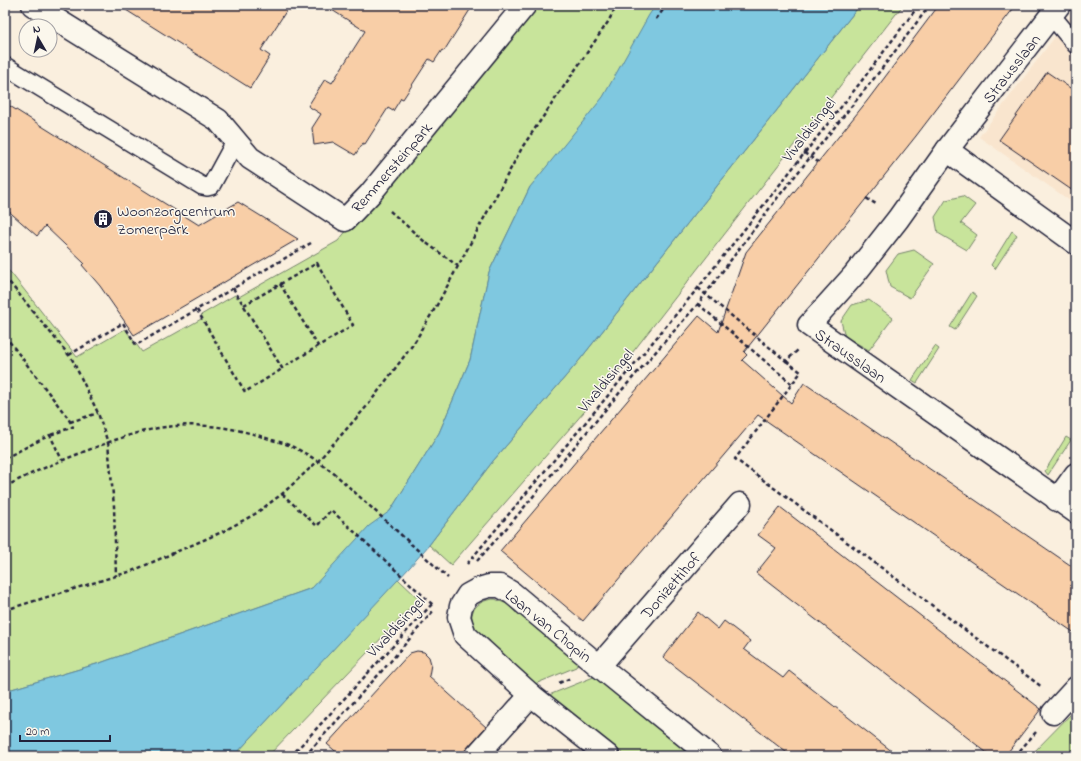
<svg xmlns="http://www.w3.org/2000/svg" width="1081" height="761" viewBox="0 0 1081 761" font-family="'Indie Flower',sans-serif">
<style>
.built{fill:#f9e5ce}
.green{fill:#c8e49b;stroke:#75836b}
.water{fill:#7fc8e0;stroke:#5a869e}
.building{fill:#f8cea7;stroke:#22223b}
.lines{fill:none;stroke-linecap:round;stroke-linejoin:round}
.lane-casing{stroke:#22223b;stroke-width:20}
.street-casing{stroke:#22223b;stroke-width:25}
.path{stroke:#22223b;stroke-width:2.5;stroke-dasharray:4 3;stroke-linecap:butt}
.lane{stroke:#fbf7ec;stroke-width:17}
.street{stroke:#fbf7ec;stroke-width:22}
.labels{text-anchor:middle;stroke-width:3;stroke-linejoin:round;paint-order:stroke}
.street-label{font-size:16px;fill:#22223b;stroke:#fbf7ec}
.poi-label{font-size:16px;fill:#22223b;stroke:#fbf7ec;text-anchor:start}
</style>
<rect width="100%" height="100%" fill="#faefde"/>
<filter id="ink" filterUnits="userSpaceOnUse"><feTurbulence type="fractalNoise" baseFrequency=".025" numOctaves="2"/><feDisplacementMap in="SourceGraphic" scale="8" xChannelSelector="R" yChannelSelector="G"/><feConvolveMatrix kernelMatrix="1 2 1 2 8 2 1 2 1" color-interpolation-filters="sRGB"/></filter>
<g filter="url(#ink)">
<path class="built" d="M1076,9V205L979,137Z"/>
<g class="green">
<path d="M535,5H657L614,100L530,187L489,272L470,360L439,433L390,511L312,588L100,663L5,691V268L11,273L77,357L125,329L142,352L203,318L201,315L235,295L237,298L338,241Z"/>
<path d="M860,5H903L604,389L451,565L429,545L493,461L578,362Z"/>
<path d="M963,196L975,205L961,223L977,235L967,250L938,233L935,217L946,200Z"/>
<path d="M1012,231L1017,235L995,269L991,265Z"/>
<path d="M914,250L934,264L910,298L890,287L886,270L898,254Z"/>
<path d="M972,292L977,296L955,330L950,327Z"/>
<path d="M869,300L893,318L869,350L845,337L841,321L852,305Z"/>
<path d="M935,346L939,349L917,383L912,380Z"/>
<path d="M1066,437L1071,440L1048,475L1045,471Z"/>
<path d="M398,579L419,599L268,756H234Z"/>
<path d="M495,599L507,604L516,613L518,610L578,663L576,667L535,684L488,644L490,641C484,637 477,632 474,625C466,610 481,599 495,599Z"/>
<path d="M596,676L698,756H626L549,695Z"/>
<path d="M1076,709V756H1030Z"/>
</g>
<path class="water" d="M656,5H860L578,362L493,461L429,545L410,567L234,756H5V691L100,663L312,588L369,526L390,511L439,433L470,360L489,272L530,187L603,97L649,15Z"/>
<g class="building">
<path d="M118,5H290L261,50L270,56L250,88Z"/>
<path d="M324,5H473L444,51L442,50L434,62L429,59L403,99L401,98L393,111L388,108L365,144L363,143L355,155L333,142L314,145L312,128L321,114L308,106L325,79L332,83L365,31Z"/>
<path d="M939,5H1016L916,136L744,352L747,355L742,360L791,403L804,383L1076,569V634L758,415L583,621L500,551L699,316L718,332L746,252L867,101Z"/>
<path d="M1047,72L1076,92V193L999,140Z"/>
<path d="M5,103L199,225L238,202L298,239L134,335L100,286L82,265L84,263L45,226L37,236L5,208Z"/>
<path d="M780,507L1041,709L1005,756H991L756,573L776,548L758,535Z"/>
<path d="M698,612L718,629L724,621L750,641L744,649L783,678L789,671L898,756H791L663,657Z"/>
<path d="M417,651L424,652L429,657L431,664L429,676L486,727L467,748L461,756H341L327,744L410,653Z"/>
</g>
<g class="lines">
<g class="lane-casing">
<g id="lane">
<path d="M1051,15L1076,45"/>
<path d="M5,66L202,186L207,187L211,186L236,140"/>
</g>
</g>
<g class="street-casing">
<g id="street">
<path d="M33,5L218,120L250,158L345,220L370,194L525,5"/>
<path d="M1059,5L947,150L898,219L854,275L809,325L1076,512"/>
<path d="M947,150L1076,243"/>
<path d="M1057,500L1076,474"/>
<path d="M599,666L740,504"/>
<path d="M1053,713L1076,688"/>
<path d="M476,756L531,695"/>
<path d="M608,756L531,695L465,635L459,617L461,606L468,595L479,589L489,586H500L512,593L599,666L710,756"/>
</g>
</g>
<g class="path">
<path d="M283,5L291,10"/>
<path d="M656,19L667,5"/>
<path d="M804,153L818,162"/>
<path d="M866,198L876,204"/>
<path d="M390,211L425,242L458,266"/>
<path d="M5,277L72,359L98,413L108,443L114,506L116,576"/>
<path d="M280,284L318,346"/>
<path d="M233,288L282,368L353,325L317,263L244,305"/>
<path d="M698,288L786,361L798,350"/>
<path d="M698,304L792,384"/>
<path d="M197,310L245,392L279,371L282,368"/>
<path d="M5,336L68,418L73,427L50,435"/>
<path d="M69,355L123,323L136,345L311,243"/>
<path d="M786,361L801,372L735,459L1042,687"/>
<path d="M70,422L98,413"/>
<path d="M5,458L50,435L62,460"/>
<path d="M5,487C30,473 56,463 83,452C102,445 121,437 141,432C185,420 230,425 272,440C280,442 288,444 295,448C310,455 323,465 336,475L448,578"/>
<path d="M282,494L317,526L331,510L433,605"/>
<path d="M477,561L511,523L621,391L698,304L778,197L880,71L930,5"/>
<path d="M467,564L698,288L860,83L919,5"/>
<path d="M5,610L132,571L222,532L255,514L282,494L318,461L368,405L414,343L437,305L523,146L608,22L617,5"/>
<path d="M559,683L571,678"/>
<path d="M291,756L433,603"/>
<path d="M305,756L390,662L433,611"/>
<path d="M1015,756L1036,732"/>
</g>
<use href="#lane" class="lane"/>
<use href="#street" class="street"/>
</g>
</g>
<defs>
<g id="building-disc" transform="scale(1)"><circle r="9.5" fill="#22223b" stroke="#fbf7ec"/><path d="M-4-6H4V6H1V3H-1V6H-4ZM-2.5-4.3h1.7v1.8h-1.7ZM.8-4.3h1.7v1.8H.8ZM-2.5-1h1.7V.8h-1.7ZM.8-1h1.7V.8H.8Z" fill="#fff"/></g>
</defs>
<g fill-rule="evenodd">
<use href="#building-disc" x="103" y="219"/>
</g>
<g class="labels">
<g class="street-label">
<text transform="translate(1011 68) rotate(-52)" y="6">Strausslaan</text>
<text transform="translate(808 129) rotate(-52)" y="6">Vivaldisingel</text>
<text transform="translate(391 167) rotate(-49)" y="6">Remmersteinpark</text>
<text transform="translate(851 355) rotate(35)" y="6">Strausslaan</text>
<text transform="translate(605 380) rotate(-50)" y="6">Vivaldisingel</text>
<text transform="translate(670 585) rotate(-49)" y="6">Donizettihof</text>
<text transform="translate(549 625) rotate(39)" y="6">Laan van Chopin</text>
<text transform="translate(395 626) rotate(-47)" y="6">Vivaldisingel</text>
</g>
<g class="poi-label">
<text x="117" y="216">Woonzorgcentrum<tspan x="117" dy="18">Zomerpark</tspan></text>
</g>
</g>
<rect width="1081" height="761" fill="none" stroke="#fbf7ec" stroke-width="20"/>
<rect x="10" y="10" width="1061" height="741" fill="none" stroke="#22223b" stroke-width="1.5" filter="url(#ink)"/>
<g transform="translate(38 38) rotate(351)"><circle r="19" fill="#fbf7ec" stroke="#a4a2a5"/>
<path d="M0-3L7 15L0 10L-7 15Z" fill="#22223b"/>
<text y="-6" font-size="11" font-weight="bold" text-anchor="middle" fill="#22223b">N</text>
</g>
<path d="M20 735v6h90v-6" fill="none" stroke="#22223b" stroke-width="2"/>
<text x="26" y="735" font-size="12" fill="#22223b" stroke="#fbf7ec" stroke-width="3" paint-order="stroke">20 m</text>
</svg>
